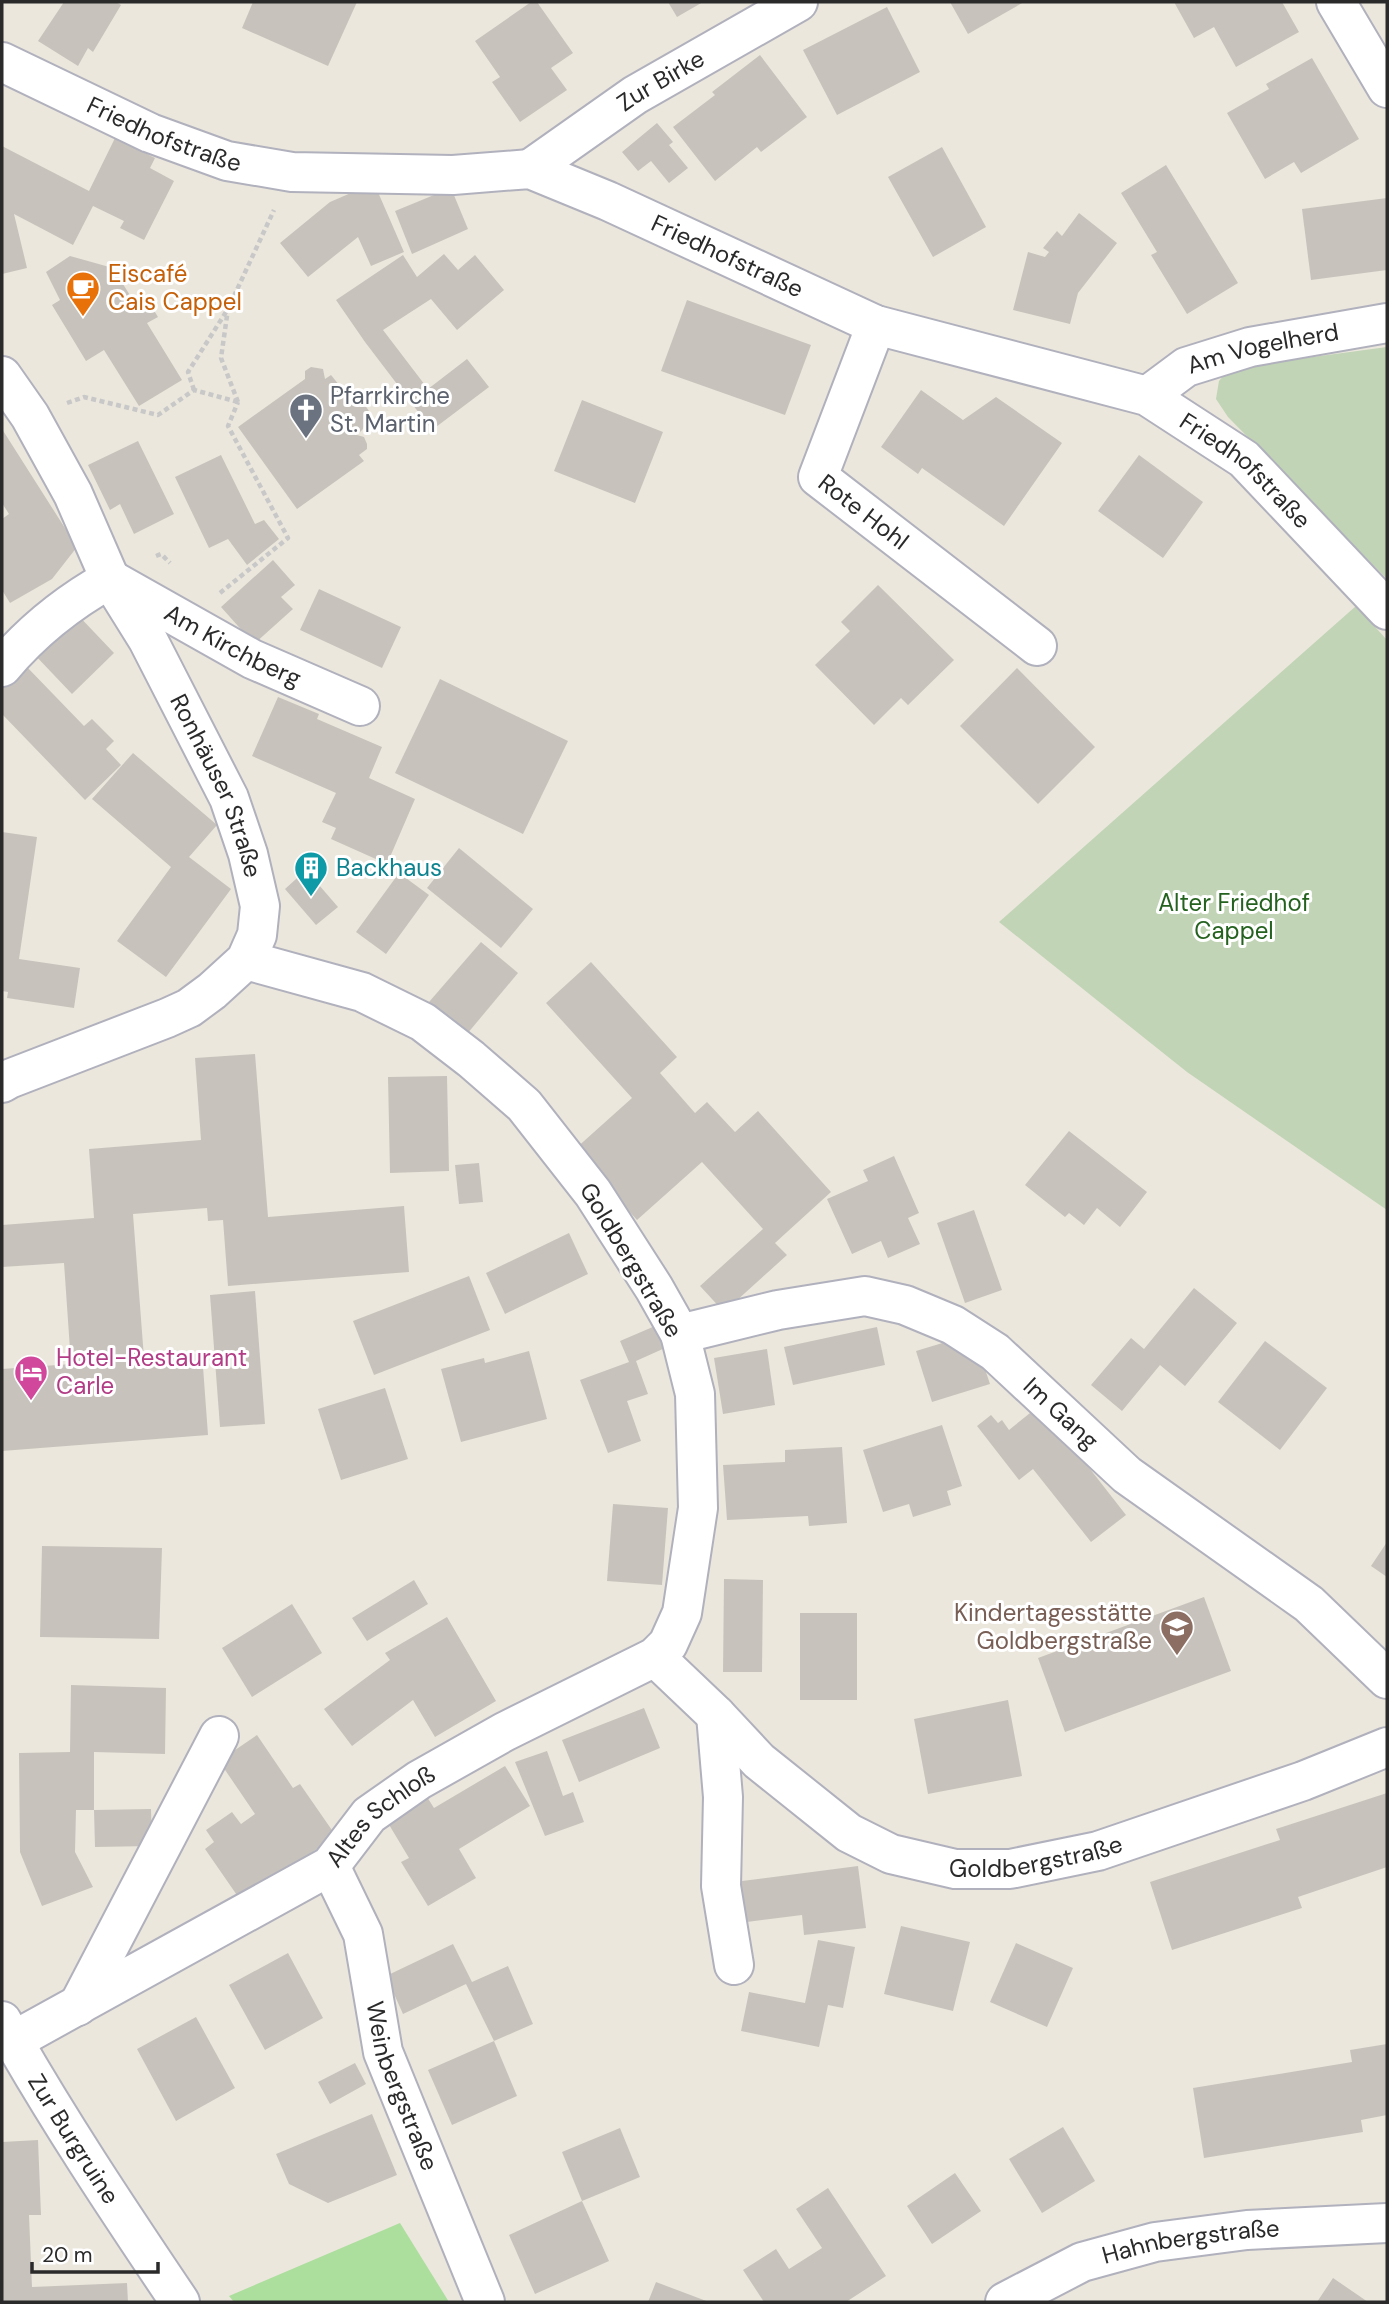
<svg xmlns="http://www.w3.org/2000/svg" width="1389" height="2304" viewBox="0 0 1389 2304" font-family="'DM Sans',sans-serif">
<style>
.green{fill:#acde9d}
.cemetery{fill:#c1d4b5}
.building{fill:#c7c3bc}
.lines{fill:none;stroke-linecap:round;stroke-linejoin:round}
.minor-casing{stroke:#b0b1bd;stroke-width:42}
.path{stroke:#c8c8c8;stroke-width:4.5;stroke-dasharray:5 3.5;stroke-linecap:butt}
.minor{stroke:#fff;stroke-width:38}
.labels{text-anchor:middle;stroke-width:6;stroke-linejoin:round;paint-order:stroke}
.street-label{font-size:24px;fill:#2a2a2a;stroke:#fff}
.food-label{font-size:24px;fill:#c56008;stroke:#fff;text-anchor:start}
.worship-label{font-size:24px;fill:#5b616d;stroke:#fff;text-anchor:start}
.culture-label{font-size:24px;fill:#0d838f;stroke:#fff;text-anchor:start}
.park-label{font-size:24px;fill:#25621f;stroke:#fff}
.hotel-label{font-size:24px;fill:#b23c85;stroke:#fff;text-anchor:start}
.education-label{font-size:24px;fill:#785e54;stroke:#fff;text-anchor:end}
</style>
<rect width="100%" height="100%" fill="#ebe7dd"/>
<path class="green" d="M400,2223L449,2302H234L229,2296Z"/>
<g class="cemetery">
<path d="M1387,347V579L1228,417L1216,399L1219,381L1230,368Z"/>
<path d="M1356,606L1387,640V1210L1187,1072L999,922Z"/>
</g>
<g class="building">
<path d="M64,2H116L121,5L93,52L88,48L78,66L38,41Z"/>
<path d="M253,2H357L328,66L242,28Z"/>
<path d="M531,2H537L573,53L551,68L567,90L520,122L492,82L500,77L475,41Z"/>
<path d="M668,2H703L677,17Z"/>
<path d="M950,2H1024L968,34Z"/>
<path d="M1174,2H1282L1299,32L1236,67L1214,27L1194,38Z"/>
<path d="M887,7L920,72L837,115L803,50Z"/>
<path d="M760,55L807,117L761,152L757,147L715,181L673,127L715,95L712,92Z"/>
<path d="M1312,58L1359,139L1301,173L1294,162L1265,179L1227,113L1269,89L1266,84Z"/>
<path d="M657,123L673,142L669,145L688,168L669,183L651,161L638,171L622,152Z"/>
<path d="M115,138L155,158L150,168L174,181L144,240L120,228L124,221L93,206L73,245L14,214L27,268L2,274V146L89,191Z"/>
<path d="M942,147L986,227L933,257L888,177Z"/>
<path d="M1166,165L1238,283L1187,314L1151,255L1157,252L1121,193Z"/>
<path d="M374,183L404,252L371,266L358,237L308,277L280,243L330,202Z"/>
<path d="M451,188L468,229L412,254L395,211Z"/>
<path d="M1387,198V270L1311,280L1302,209Z"/>
<path d="M1079,213L1117,243L1078,293L1070,324L1013,310L1028,252L1045,257L1049,252L1043,248L1057,231L1062,236Z"/>
<path d="M444,254L458,270L475,255L504,290L457,330L431,299L383,330L428,389L467,359L489,387L432,430L365,342L336,300L403,255L417,277Z"/>
<path d="M70,256L113,268L136,305L147,299L158,317L147,323L182,380L139,406L104,350L86,361L52,305L60,300L46,272Z"/>
<path d="M687,300L811,345L785,415L661,371Z"/>
<path d="M311,367L323,369L325,379L331,375L344,391L357,394L369,411L363,429L357,435L364,437L367,444V449L359,455L364,461L297,509L238,427L305,379V371Z"/>
<path d="M921,390L963,420L996,397L1062,443L1004,526L922,468L918,474L881,447Z"/>
<path d="M582,400L663,432L635,503L554,471Z"/>
<path d="M2,429L77,547L52,579L10,603L2,590V519L9,514L2,503Z"/>
<path d="M138,441L174,514L134,534L120,504L110,510L88,465Z"/>
<path d="M221,455L255,524L264,520L279,539L247,565L228,539L209,548L175,477Z"/>
<path d="M1139,455L1203,502L1163,558L1098,511Z"/>
<path d="M273,560L295,585L281,597L293,609L254,644L221,607Z"/>
<path d="M878,585L954,660L908,705L901,698L874,725L815,665L850,631L841,622Z"/>
<path d="M319,589L401,627L382,668L300,630Z"/>
<path d="M75,612L114,653L72,694L33,653Z"/>
<path d="M25,665L84,726L92,719L114,741L106,749L121,765L85,800L2,714V688Z"/>
<path d="M1017,668L1095,747L1038,804L960,726Z"/>
<path d="M440,679L568,741L523,834L395,773Z"/>
<path d="M278,697L319,714L317,719L382,747L369,778L415,799L387,864L331,839L336,828L322,822L336,793L252,756Z"/>
<path d="M133,753L217,825L189,857L231,889L166,977L117,941L171,867L92,799Z"/>
<path d="M2,832L37,837L19,959L80,968L74,1008L7,998L8,992L2,991Z"/>
<path d="M459,848L533,909L501,948L427,888Z"/>
<path d="M306,870L338,907L316,925L285,889Z"/>
<path d="M399,873L429,895L386,954L356,932Z"/>
<path d="M481,942L518,973L467,1034L429,1002Z"/>
<path d="M591,962L677,1057L660,1073L695,1113L707,1102L735,1132L758,1111L831,1192L775,1243L787,1255L724,1312L700,1286L763,1229L702,1162L637,1220L574,1150L632,1098L546,1003Z"/>
<path d="M255,1054L268,1217L404,1206L409,1272L228,1286L223,1220L208,1221L207,1208L133,1214L144,1358L202,1353L208,1435L2,1451V1369L71,1364L64,1263L2,1267V1225L94,1218L89,1149L201,1140L195,1058Z"/>
<path d="M447,1076L449,1171L390,1173L388,1077Z"/>
<path d="M1069,1131L1147,1192L1120,1227L1097,1208L1084,1225L1069,1213L1065,1217L1025,1185Z"/>
<path d="M894,1156L919,1213L908,1218L920,1244L888,1258L881,1241L852,1254L827,1199L868,1181L863,1170Z"/>
<path d="M479,1163L483,1202L459,1204L455,1165Z"/>
<path d="M974,1210L1002,1290L965,1303L937,1223Z"/>
<path d="M569,1233L588,1274L505,1314L486,1273Z"/>
<path d="M469,1276L490,1330L374,1375L353,1321Z"/>
<path d="M1194,1288L1237,1323L1185,1386L1160,1365L1122,1411L1091,1385L1131,1338L1144,1349Z"/>
<path d="M255,1291L265,1424L220,1427L210,1295Z"/>
<path d="M655,1326L665,1348L636,1361L648,1394L627,1401L641,1441L608,1453L580,1380L629,1362L620,1341Z"/>
<path d="M877,1327L885,1365L793,1385L784,1347Z"/>
<path d="M949,1341L979,1351L990,1384L932,1402L916,1351Z"/>
<path d="M1265,1341L1327,1388L1280,1450L1218,1402Z"/>
<path d="M767,1349L775,1405L723,1414L714,1358Z"/>
<path d="M529,1351L547,1419L461,1442L441,1369L484,1358L485,1363Z"/>
<path d="M385,1388L408,1459L341,1480L318,1409Z"/>
<path d="M1040,1405L1126,1515L1091,1542L1033,1469L1019,1480L977,1426L991,1415L998,1423L1002,1420L1009,1430Z"/>
<path d="M942,1425L962,1486L947,1491L951,1505L913,1517L909,1504L883,1512L863,1450Z"/>
<path d="M842,1447L847,1523L809,1526L808,1516L727,1520L723,1465L785,1462V1450Z"/>
<path d="M613,1504L668,1508L662,1585L607,1581Z"/>
<path d="M1387,1542V1577L1371,1566Z"/>
<path d="M42,1546L162,1548L159,1639L40,1637Z"/>
<path d="M724,1579L763,1580L762,1672H723Z"/>
<path d="M414,1580L428,1604L367,1641L352,1618Z"/>
<path d="M1204,1597L1231,1671L1065,1732L1038,1658Z"/>
<path d="M292,1604L322,1653L252,1697L222,1648Z"/>
<rect x="800" y="1613" width="57" height="87"/>
<path d="M447,1617L496,1701L435,1737L413,1700L352,1746L324,1709L390,1660L385,1653Z"/>
<path d="M71,1685L166,1688L165,1754L94,1752V1810H76L75,1852L93,1887L42,1906L20,1852L19,1753L70,1752Z"/>
<path d="M1008,1700L1022,1776L928,1794L914,1719Z"/>
<path d="M644,1708L660,1748L579,1782L562,1740Z"/>
<path d="M257,1735L293,1788L300,1784L336,1836L241,1901L205,1849L214,1842L206,1830L232,1812L241,1824L255,1814L219,1761Z"/>
<path d="M547,1751L563,1796L573,1792L584,1822L545,1836L515,1762Z"/>
<path d="M505,1766L530,1806L459,1849L476,1878L428,1906L401,1862L409,1858L382,1813L422,1789L434,1808Z"/>
<path d="M1387,1793V1867L1298,1897L1302,1908L1172,1950L1150,1882L1280,1840L1276,1829Z"/>
<path d="M151,1809L152,1846L95,1847L94,1810Z"/>
<path d="M858,1866L866,1928L804,1935L802,1915L739,1923L734,1882Z"/>
<path d="M901,1926L970,1942L953,2011L884,1994Z"/>
<path d="M818,1940L855,1947L843,2008L828,2005L819,2047L741,2031L749,1992L805,2003Z"/>
<path d="M1016,1943L1073,1968L1047,2027L990,2002Z"/>
<path d="M453,1944L472,1982L508,1966L533,2024L494,2041L466,1984L403,2014L386,1976Z"/>
<path d="M288,1953L323,2018L265,2050L229,1985Z"/>
<path d="M196,2017L235,2088L176,2121L137,2049Z"/>
<path d="M494,2041L517,2096L452,2125L428,2070Z"/>
<path d="M1387,2044V2115L1361,2120L1363,2132L1204,2158L1193,2088L1352,2062L1350,2050Z"/>
<path d="M355,2063L366,2084L330,2104L318,2082Z"/>
<path d="M372,2114L397,2175L328,2203L289,2184L276,2154Z"/>
<path d="M1063,2127L1095,2181L1042,2213L1009,2159Z"/>
<path d="M620,2128L640,2177L582,2201L562,2152Z"/>
<path d="M38,2140L41,2215H29L32,2287L127,2283L128,2302H2V2142Z"/>
<path d="M955,2173L981,2211L932,2244L907,2206Z"/>
<path d="M828,2188L886,2276L846,2302H764L743,2270L776,2249L789,2269L822,2248L796,2209Z"/>
<path d="M582,2201L609,2261L535,2294L509,2235Z"/>
<path d="M1333,2278L1368,2302H1317Z"/>
<path d="M656,2282L709,2302H648Z"/>
</g>
<g class="lines">
<g class="minor-casing">
<g id="minor">
<path d="M1336,2L1387,88"/>
<path id="s1" d="M2,62L150,133L227,161L292,172L453,175L530,169L608,201L876,325L1147,396L1244,459L1387,610"/>
<path id="s2" d="M530,169L635,95L798,2"/>
<path id="s3" d="M876,325L818,477L1037,646"/>
<path id="s4" d="M2,376L30,416L73,494L110,579L148,640L229,798L248,854L260,906L257,935L246,960L212,991L189,1008L167,1018L9,1079L2,1083"/>
<path id="s5" d="M1147,396L1186,367L1250,347L1387,323"/>
<path id="s6" d="M2,667C33,630 67,603 110,579L252,659L360,706"/>
<path id="s7" d="M680,1334L778,1310L865,1296L905,1305L953,1325L995,1352L1127,1475L1309,1604L1387,1679"/>
<path id="s8" d="M655,1657L716,1715L759,1761L849,1833L891,1854L955,1869H1010L1098,1851L1303,1781L1387,1747"/>
<path d="M716,1715L723,1797L721,1886L734,1965"/>
<path id="s9" d="M330,1866L363,1934L383,2052L485,2302"/>
<path d="M78,2006L219,1736"/>
<path id="s10" d="M2,2021C56,2117 118,2210 180,2302"/>
<path id="s11" d="M13,2041L330,1866L369,1815L419,1780L504,1732L655,1657L668,1644L682,1613L698,1508L695,1394L680,1334L654,1288L593,1193L524,1105L471,1059L423,1022L362,992L246,960"/>
<path id="s12" d="M1005,2302L1082,2262L1155,2242L1247,2230L1387,2223"/>
</g>
</g>
<g class="path">
<path d="M194,390L188,372L226,312"/>
<path d="M238,402L221,358L228,309L274,210"/>
<path d="M67,403L84,397L158,415L194,390L238,402"/>
<path d="M156,556L161,554L170,563"/>
<path d="M220,593L288,538L228,426L238,402"/>
</g>
<use href="#minor" class="minor"/>
</g>
<defs>
<g id="cafe-pin" transform="scale(1.75)"><path d="M0 17L-7.5 6A9.5 9.5 0 1 1 7.5 6Z" fill="#e8710a" stroke="#fff"/><path d="M-5.5-4.5H6V0H3Q3 3.5 0 3.5H-2.5Q-5.5 3.5-5.5 0ZM3-3.2v2h1.7v-2ZM-6 4.5H4V6H-6Z" fill="#fff"/></g>
<g id="church-pin" transform="scale(1.75)"><path d="M0 17L-7.5 6A9.5 9.5 0 1 1 7.5 6Z" fill="#6b7280" stroke="#fff"/><path d="M-1.2-6h2.4v3.5h3.3v2.4h-3.3V6h-2.4V-.1h-3.3v-2.4h3.3Z" fill="#fff"/></g>
<g id="building-pin" transform="scale(1.75)"><path d="M0 17L-7.5 6A9.5 9.5 0 1 1 7.5 6Z" fill="#0f9aa8" stroke="#fff"/><path d="M-4-6H4V6H1V3H-1V6H-4ZM-2.5-4.3h1.7v1.8h-1.7ZM.8-4.3h1.7v1.8H.8ZM-2.5-1h1.7V.8h-1.7ZM.8-1h1.7V.8H.8Z" fill="#fff"/></g>
<g id="hotel-pin" transform="scale(1.75)"><path d="M0 17L-7.5 6A9.5 9.5 0 1 1 7.5 6Z" fill="#d1479c" stroke="#fff"/><path d="M-6-4.5h1.5V1H6V5H4.5V3h-9V5H-6ZM-4 0a1.8 1.8 0 1 1 3.6 0ZM.5 0V-2.5h3Q6-2.5 6 0Z" fill="#fff"/></g>
<g id="school-pin" transform="scale(1.75)"><path d="M0 17L-7.5 6A9.5 9.5 0 1 1 7.5 6Z" fill="#8d6e63" stroke="#fff"/><path d="M0-5L7-2L0 1L-7-2ZM-4 1L0 2.5L4 1V4Q0 6-4 4Z" fill="#fff"/></g>
</defs>
<g fill-rule="evenodd">
<use href="#cafe-pin" x="83" y="288"/>
<use href="#church-pin" x="306" y="410"/>
<use href="#building-pin" x="311" y="868"/>
<use href="#hotel-pin" x="31" y="1372"/>
<use href="#school-pin" x="1177" y="1627"/>
</g>
<g class="labels">
<g class="street-label">
<text dy="8" stroke="none"><textPath href="#s2" startOffset="158">Zur Birke</textPath></text>
<text dy="8" stroke="none"><textPath href="#s1" startOffset="178">Friedhofstraße</textPath></text>
<text dy="8" stroke="none"><textPath href="#s1" startOffset="766">Friedhofstraße</textPath></text>
<text dy="8" stroke="none"><textPath href="#s5" startOffset="128">Am Vogelherd</textPath></text>
<text dy="8" stroke="none"><textPath href="#s1" startOffset="1334">Friedhofstraße</textPath></text>
<text dy="8" stroke="none"><textPath href="#s3" startOffset="220">Rote Hohl</textPath></text>
<text dy="8" stroke="none"><textPath href="#s6" startOffset="280">Am Kirchberg</textPath></text>
<text dy="8" stroke="none"><textPath href="#s4" startOffset="464">Ronhäuser Straße</textPath></text>
<text transform="translate(631 1260) rotate(59)" y="8">Goldbergstraße</text>
<text dy="8" stroke="none"><textPath href="#s7" startOffset="422">Im Gang</textPath></text>
<text dy="8" stroke="none"><textPath href="#s11" startOffset="434">Altes Schloß</textPath></text>
<text dy="8" stroke="none"><textPath href="#s8" startOffset="457">Goldbergstraße</textPath></text>
<text dy="8" stroke="none"><textPath href="#s9" startOffset="233">Weinbergstraße</textPath></text>
<text dy="8" stroke="none"><textPath href="#s10" startOffset="138">Zur Burgruine</textPath></text>
<text dy="8" stroke="none"><textPath href="#s12" startOffset="198">Hahnbergstraße</textPath></text>
</g>
<g class="food-label">
<text x="108" y="282">Eiscafé<tspan x="108" dy="28">Cais Cappel</tspan></text>
</g>
<g class="worship-label">
<text x="330" y="404">Pfarrkirche<tspan x="330" dy="28">St. Martin</tspan></text>
</g>
<g class="culture-label">
<text x="336" y="876">Backhaus</text>
</g>
<g class="park-label">
<text x="1234" y="911">Alter Friedhof<tspan x="1234" dy="28">Cappel</tspan></text>
</g>
<g class="hotel-label">
<text x="56" y="1366">Hotel-Restaurant<tspan x="56" dy="28">Carle</tspan></text>
</g>
<g class="education-label">
<text x="1152" y="1621">Kindertagesstätte<tspan x="1152" dy="28">Goldbergstraße</tspan></text>
</g>
</g>
<rect width="1389" height="2304" fill="none" stroke="#2a2a2a" stroke-width="7"/>
<path d="M32 2262v10h126v-10" fill="none" stroke="#2a2a2a" stroke-width="3.5"/>
<text x="42" y="2262" font-size="21" fill="#2a2a2a" stroke="#ffffff" stroke-width="5" paint-order="stroke">20 m</text>
</svg>
